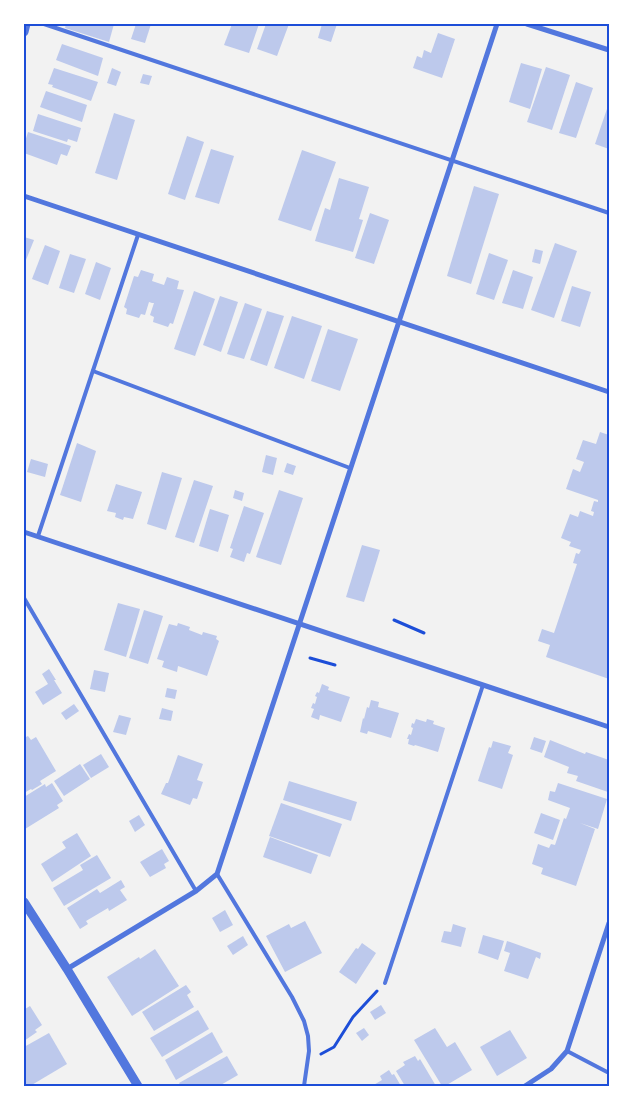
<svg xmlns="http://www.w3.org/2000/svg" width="633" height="1110" viewBox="0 0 633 1110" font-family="'Fira Sans',sans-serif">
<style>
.building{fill:#bdc9ec}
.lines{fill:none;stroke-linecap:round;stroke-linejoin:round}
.path{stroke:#1d4ed8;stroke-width:3}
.service{stroke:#5277de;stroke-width:4}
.minor{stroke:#5277de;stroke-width:5}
.tertiary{stroke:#5277de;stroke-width:9}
.neatline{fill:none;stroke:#1d4ed8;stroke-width:2}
</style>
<rect width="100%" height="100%" fill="#f2f2f2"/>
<g class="building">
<path d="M66,24H114L109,42L65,28Z"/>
<path d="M136,24H151L145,43L131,39Z"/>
<path d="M232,24H259L249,53L224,45Z"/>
<path d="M266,24H289L277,56L257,49Z"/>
<path d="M322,24H337L331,42L318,38Z"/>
<path d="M438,33L455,39L442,78L413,68L417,56L422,58L424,50L431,53Z"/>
<path d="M62,44L103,58L98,76L56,60Z"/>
<path d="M521,63L542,69L530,109L509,102Z"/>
<path d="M546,67L570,75L552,130L527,122Z"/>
<path d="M54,68L98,82L91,101L52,87L53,85L48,84Z"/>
<path d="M112,68L121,72L116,86L107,83Z"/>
<path d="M143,74L152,76L149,85L140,83Z"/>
<path d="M576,82L593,88L576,138L559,133Z"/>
<path d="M46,91L87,105L82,122L40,107Z"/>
<path d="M609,103V149L595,144Z"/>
<path d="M114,113L135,120L117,180L95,173Z"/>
<path d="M38,114L81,128L77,142L68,139L67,142L33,131Z"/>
<path d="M28,132L71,146L67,156L61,154L57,165L24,153V145Z"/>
<path d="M187,136L204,142L185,200L168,194Z"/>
<path d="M211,149L234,156L219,204L195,197Z"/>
<path d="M302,150L336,162L311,231L278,220Z"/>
<path d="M339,178L369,187L359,219L363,220L353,252L315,241L325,208L330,210Z"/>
<path d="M474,186L499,194L471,284L447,276Z"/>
<path d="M370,213L389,220L374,264L355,258Z"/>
<path d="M24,237L34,240L24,265Z"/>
<path d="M555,243L577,251L554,318L531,310Z"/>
<path d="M45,245L60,251L48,285L32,279Z"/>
<path d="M535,249L543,251L540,264L532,262Z"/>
<path d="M489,253L508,260L494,300L476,294Z"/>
<path d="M70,254L86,259L74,293L59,288Z"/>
<path d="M96,262L111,268L100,300L85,294Z"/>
<path d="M141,270L154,274L152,281L164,285L167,277L179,281L177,289L184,290L173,324L170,323L168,327L153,322L154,317L150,315L154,303H152L149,302L145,315L141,314L139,318L126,314L127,309L124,307L134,276L138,277Z"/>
<path d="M513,270L533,277L523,309L502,303Z"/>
<path d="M572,286L591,292L580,327L561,321Z"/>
<path d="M194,291L215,299L195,356L174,349Z"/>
<path d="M220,296L238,302L221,352L203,345Z"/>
<path d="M245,303L262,309L244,359L227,354Z"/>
<path d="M267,311L284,316L267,366L250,360Z"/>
<path d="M292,316L322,326L304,379L274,368Z"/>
<path d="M328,329L358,339L340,391L311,381Z"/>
<path d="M600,432L609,435V679L546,657L550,645L538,641L542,629L554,633L577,564L573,563L576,553L579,554L581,550L569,546L571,542L561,538L570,514L578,517L580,511L593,516L594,512L591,511L594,501L598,502V500L566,489L573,469L580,472L584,462L576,459L583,440L596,444Z"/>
<path d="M77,443L96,451L81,502L60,495Z"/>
<path d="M266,455L277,458L273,475L262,472Z"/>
<path d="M31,459L48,464L45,477L27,472Z"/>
<path d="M287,463L296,466L293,475L284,472Z"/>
<path d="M162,472L182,478L166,530L147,524Z"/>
<path d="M194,480L213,486L194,543L175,537Z"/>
<path d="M116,484L142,492L133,519L124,517L123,520L115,517L116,513L107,511Z"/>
<path d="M235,490L244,493L242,501L233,498Z"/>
<path d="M279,490L303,498L281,565L256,557Z"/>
<path d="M244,506L264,513L250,554L247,553L244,562L230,557L233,549L230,548Z"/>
<path d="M210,509L229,515L218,552L199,546Z"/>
<path d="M362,545L380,550L364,602L346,597Z"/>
<path d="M118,603L140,609L126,657L104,650Z"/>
<path d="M144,610L163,616L148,664L129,658Z"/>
<path d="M178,623L190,627L189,630L202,635L203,632L217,636L216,639L219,641L207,676L178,666L177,672L162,667L164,661L157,659L169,624L177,626Z"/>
<path d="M49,669L56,680H54L62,693L43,705L35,692L48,684L42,674Z"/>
<path d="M94,670L109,673L105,692L90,689Z"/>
<path d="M322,684L329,687L328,690L350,697L341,722L320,715L319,720L311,717L314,709L311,708L313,703L315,704L317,697L315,696L317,692L319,693Z"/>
<path d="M167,688L177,690L175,699L165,697Z"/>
<path d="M371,700L379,702L378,707L399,713L391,738L368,731L367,734L360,732L363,718L364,719L367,707L369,708Z"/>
<path d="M74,704L79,711L66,720L61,713Z"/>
<path d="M162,708L173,711L171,721L159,719Z"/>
<path d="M119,715L131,718L126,735L113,732Z"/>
<path d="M416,719L426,722L427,719L434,721L433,724L445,728L438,752L415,745L414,746L408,744L409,739H407L409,734L411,735L413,728L411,727L412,723L414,724Z"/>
<path d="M28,736L31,740L36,737L56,771L40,781L42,784L32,790L31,789L24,793V738Z"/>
<path d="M534,737L546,741L542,753L530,749Z"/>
<path d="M550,740L585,754L586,752L609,760V789L608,792L576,781L578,776L567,773L569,767L544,757Z"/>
<path d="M493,741L511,746L508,753L513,755L502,789L478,781L489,747L491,748Z"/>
<path d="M101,754L109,767L91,778L83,765Z"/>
<path d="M178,755L203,764L197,780L203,782L197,799L193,798L190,805L161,794L166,783H168Z"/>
<path d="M80,764L90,779L64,796L54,781Z"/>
<path d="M289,781L357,802L351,821L283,800Z"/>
<path d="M52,783L63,801L57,805L59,808L25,829L24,827V797L45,784L46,787Z"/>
<path d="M558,783L607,799L598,829L580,823L595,829L576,886L541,874L543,868L532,864L538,844L549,848L551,844L555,845L564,818L566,819L570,808L548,800L550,791L555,792Z"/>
<path d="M281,803L342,824L330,857L269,836Z"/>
<path d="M541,813L560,820L553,840L534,833Z"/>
<path d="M139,815L145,825L135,832L129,821Z"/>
<path d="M77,833L91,856L52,882L41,864L66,848L62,842Z"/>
<path d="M270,837L318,855L311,874L263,857Z"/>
<path d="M162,849L169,861L164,864L166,868L150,877L140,862Z"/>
<path d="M97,855L111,878L64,906L53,888L83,870L80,865Z"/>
<path d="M121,880L125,887L120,890L127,900L109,911L108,908L86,921L88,924L80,929L67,908L97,889L100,893Z"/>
<path d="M225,910L233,925L220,932L212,918Z"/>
<path d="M305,921L322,953L285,972L266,936L289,924L291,928Z"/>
<path d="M453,924L466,928L461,947L441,942L444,931L451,932Z"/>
<path d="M483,935L504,941L498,960L478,953Z"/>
<path d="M243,936L248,945L233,955L227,946Z"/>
<path d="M507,941L541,953L540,959L536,957L528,979L504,971L510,953L504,951Z"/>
<path d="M362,943L376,953L356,984L339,972L356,948L358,949Z"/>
<path d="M155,949L179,986L132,1016L107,977L139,957L140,959Z"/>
<path d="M186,985L191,992L187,995L194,1007L154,1031L142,1012Z"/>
<path d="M381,1005L386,1013L375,1020L370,1012Z"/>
<path d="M24,1006L25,1009L30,1006L42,1025L35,1030L37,1032L24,1041Z"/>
<path d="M198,1010L209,1029L162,1057L150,1038Z"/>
<path d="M364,1028L369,1035L362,1041L356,1033Z"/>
<path d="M435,1028L447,1047L455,1042L472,1070L445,1086H442L414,1040Z"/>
<path d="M510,1030L527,1058L497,1076L480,1047Z"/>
<path d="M212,1032L223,1052L176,1080L165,1060Z"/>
<path d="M49,1033L67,1064L30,1086H24V1047Z"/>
<path d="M227,1056L238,1075L219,1086H181L179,1083Z"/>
<path d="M415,1056L418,1061L420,1059L436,1086H405L396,1071L405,1065L403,1062Z"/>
<path d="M389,1070L392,1075L394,1074L401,1086H372L382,1080L380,1076Z"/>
</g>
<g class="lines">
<g class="path">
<path d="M394,620L424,633"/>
<path d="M310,658L335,665"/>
<path d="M321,1054L334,1047L353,1017L377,991"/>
</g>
<g class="service">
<path d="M44,24L609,213"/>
<path d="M93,371L350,468"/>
<path d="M38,536L138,235"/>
<path d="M24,598L196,891"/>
<path d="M217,874L292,997L304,1021L308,1036L309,1051L304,1086"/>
<path d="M385,983L483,685"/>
<path d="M567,1051L609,1073"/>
</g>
<g class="minor">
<path d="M527,24L609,50"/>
<path d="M24,196L609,392"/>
<path d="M24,532L609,727"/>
<path d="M67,969L196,891L217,874L497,24"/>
<path d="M525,1086L551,1069L567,1051L609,923"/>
</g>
<g class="tertiary">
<path d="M24,32L26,24"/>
<path d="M24,902L67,969L138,1086"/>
</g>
</g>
<rect width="633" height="1110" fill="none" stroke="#ffffff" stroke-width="50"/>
<rect x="25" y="25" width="583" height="1060" class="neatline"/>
</svg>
